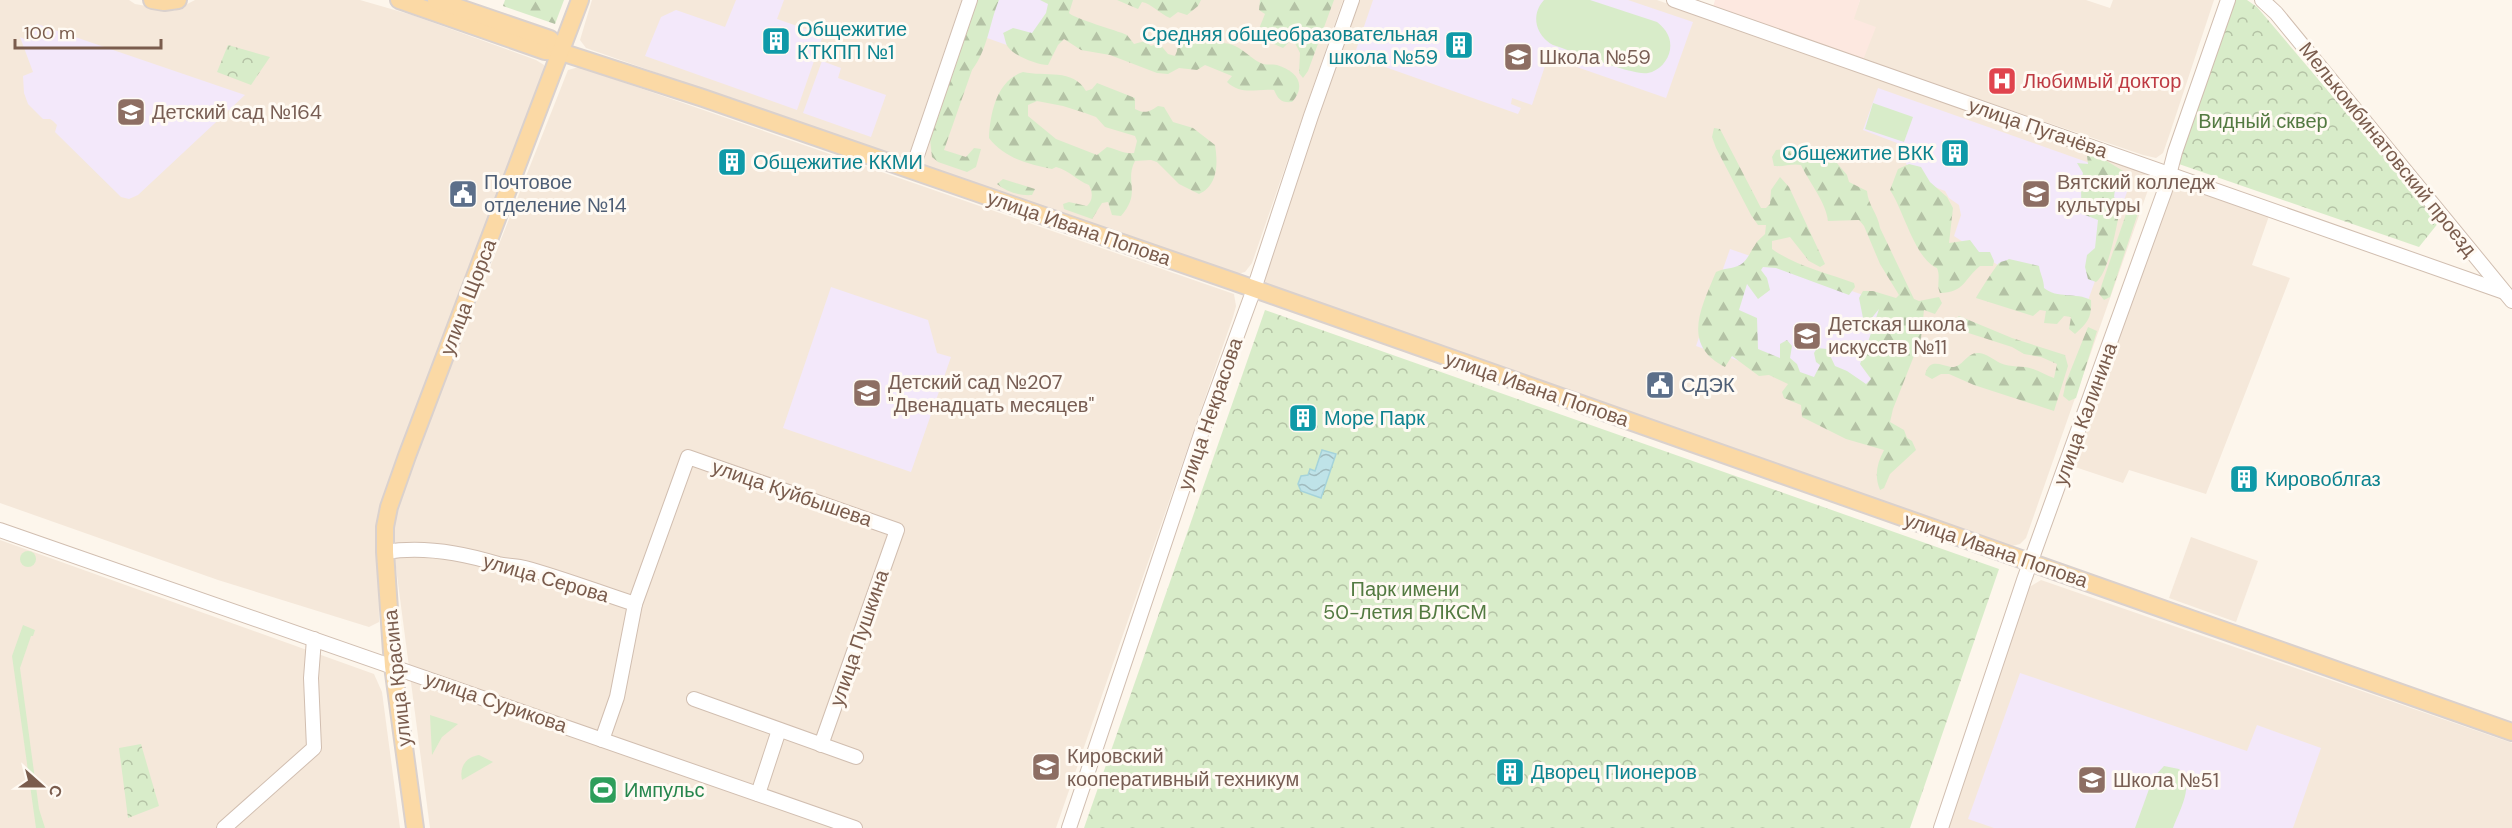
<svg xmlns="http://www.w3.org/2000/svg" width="2512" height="828" viewBox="0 0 2512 828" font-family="'DM Sans',sans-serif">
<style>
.residential{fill:#f5e8da}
.commercial{fill:#fde8e0}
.education{fill:#f3e8fa}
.green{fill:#d8ecc9}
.forest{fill:url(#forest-firs);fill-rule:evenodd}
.park{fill:url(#park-crowns)}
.water{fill:url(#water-waves);stroke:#a5d3da;stroke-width:1.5}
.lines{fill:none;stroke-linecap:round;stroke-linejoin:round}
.minor-casing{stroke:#d1beb0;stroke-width:16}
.major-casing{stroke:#dad1cd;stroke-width:20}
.minor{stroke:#fff;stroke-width:14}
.major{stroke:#fbd9a5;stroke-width:16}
.labels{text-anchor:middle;stroke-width:6;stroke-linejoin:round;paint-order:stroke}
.culture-label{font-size:20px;fill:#0d838f;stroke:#fffaf3;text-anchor:start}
.education-label{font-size:20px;fill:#785e54;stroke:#fffaf3;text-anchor:start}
.health-label{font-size:20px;fill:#be3a42;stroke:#fffaf3;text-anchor:start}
.park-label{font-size:20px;fill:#537a41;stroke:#fffaf3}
.street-label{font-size:20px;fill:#7a5c4d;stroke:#fffaf3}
.service-label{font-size:20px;fill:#4e5e75;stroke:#fffaf3;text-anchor:start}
.leisure-label{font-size:20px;fill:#27864d;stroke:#fffaf3;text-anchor:start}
</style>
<defs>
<pattern id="forest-firs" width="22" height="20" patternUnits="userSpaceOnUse" patternTransform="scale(1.5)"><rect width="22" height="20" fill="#d8ecc9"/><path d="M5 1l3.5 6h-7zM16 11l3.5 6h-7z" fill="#b4c2a5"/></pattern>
<pattern id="park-crowns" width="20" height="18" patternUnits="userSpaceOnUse" patternTransform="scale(1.5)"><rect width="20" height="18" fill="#d8ecc9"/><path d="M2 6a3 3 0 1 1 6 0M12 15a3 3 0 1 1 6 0" fill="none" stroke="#b4c2a5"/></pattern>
<pattern id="water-waves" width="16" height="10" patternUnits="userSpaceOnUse" patternTransform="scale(1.5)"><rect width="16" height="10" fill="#bfe3e8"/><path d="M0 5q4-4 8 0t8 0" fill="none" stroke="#a0bbbe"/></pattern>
</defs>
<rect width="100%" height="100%" fill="#fdf6ec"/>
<g class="residential">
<path d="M0,0H129L135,4L174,11L195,0H360L412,15L536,60L544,65L543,84L381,507L378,522L379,622L369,627L218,580L0,503Z"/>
<path d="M592,0H1343L1252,263L1245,272L1234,275L586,48L580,40Z"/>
<path d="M1356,0H1657L2143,171L2148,178L2149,187L2026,538L2020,544L2012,546L1266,286L1263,282Z"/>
<path d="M1860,0H2086L2110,8L2113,0H2214L2169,136L2163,153L2156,158L2143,155L1863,60L1853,19Z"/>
<path d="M579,67L1234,294L1236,306L1233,317L1056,828H430L395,560V518L403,487L568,70Z"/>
<path d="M2175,182L2269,216L2252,265L2290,278L2206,494L2129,470L2123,483L2069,465L2170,186Z"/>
<path d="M2191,537L2258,561L2236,622L2169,598Z"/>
<path d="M0,540L374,674L382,692L400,828H0Z"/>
<path d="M2041,580L2512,743V828H1945L2028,588Z"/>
</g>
<path class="commercial" d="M1715,0H1860L1854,19L1876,27L1863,60L1713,7Z"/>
<g class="education">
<path d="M736,0H784L777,19L823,35L797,110L645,56L661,17L676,10L725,27Z"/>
<path d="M984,0H1066L1046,59L973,33Z"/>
<path d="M1373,0H1628L1693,22L1665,101L1666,98L1548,57L1532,105L1512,98L1511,104L1521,108L1518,114L1354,56Z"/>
<path d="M37,24L245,95L138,195L129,199L121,197L55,132L57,125L53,121L50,119H43L28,104L24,93L23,76L33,72L20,37L29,41Z"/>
<path d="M822,61L841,68L838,78L886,95L871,137L803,113Z"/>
<path d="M1878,88L2132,178L2086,306L2031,287L1954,236L1961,215L1959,205L1949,198L1945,191L1919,181L1902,158L1897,143L1863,130Z"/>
<path d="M1730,249L1921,315L1887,412L1696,346Z"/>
<path d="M831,287L928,320L937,353L951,357L911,472L783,428Z"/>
<path d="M2020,673L2247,751L2257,725L2321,748L2293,828H1994L1968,819Z"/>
</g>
<g class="green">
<path d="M1544,0H1590L1657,22C1666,29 1672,38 1670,50C1668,61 1659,71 1648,73C1633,76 1572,51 1553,45C1536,36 1530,15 1544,0Z"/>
<path d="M1873,103L1913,117L1904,142L1865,129Z"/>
<circle cx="28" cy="559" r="8"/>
<path d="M23,625L35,630L33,636H31L20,668L39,809L45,828H36L12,656Z"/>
<path d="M430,715L458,724L442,737L432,755Z"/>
<path d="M479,755L493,762L462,780C459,767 466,757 479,755Z"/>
<path d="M2164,766L2179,769C2196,784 2179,811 2173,828H2135L2153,778Z"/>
</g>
<g class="forest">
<path d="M505,0H564L555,24L503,6Z"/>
<path d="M973,0H999C989,24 988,49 972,70L944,150L966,157L974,148L981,149L976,167L967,172L938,162L932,157L929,130Z"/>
<path d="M1040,0H1073L1069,13C1075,19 1116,30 1127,35L1134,44L1145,41L1151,46L1159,43L1168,54L1175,56L1177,51L1176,38C1189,25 1210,29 1221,43C1239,42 1248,58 1263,64C1267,65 1272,64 1277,65C1297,71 1307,85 1292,102C1281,103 1278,99 1274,90C1257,88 1242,96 1227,82L1232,76L1205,65L1197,70L1179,68L1168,74L1157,73L1110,55L1081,50L1064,39L1058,45L1048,65C1038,65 1014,56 1008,47C1005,43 1005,37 1003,33L1013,28L1032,33L1046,13L1048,4Z"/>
<path d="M1117,0H1201L1198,6L1187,15L1178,12L1170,18C1160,14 1152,4 1142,2L1138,9Z"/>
<path d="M1260,0H1334L1308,71L1303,78L1299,73L1300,53L1295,43L1289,42L1283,48L1256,36L1265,14L1259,10Z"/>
<path d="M1023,72C1045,77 1073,68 1086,91L1092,89L1097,83L1135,98V109C1145,114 1149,112 1158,106L1164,107L1173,122L1193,128L1215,145C1218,163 1218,186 1199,194L1179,184L1157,162L1151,160L1135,161C1124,182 1142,192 1121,216L1112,215L1108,202L1102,203L1092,219L1064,209L1063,204L1069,202L1087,206C1093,200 1093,193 1089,185C1076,180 1069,170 1056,167L1052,169C1028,164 1004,158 989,138C990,113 997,80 1023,72ZM1037,101L1063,106L1085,113L1096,117L1105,127L1135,136L1137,141L1134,153C1123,154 1117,149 1107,147L1097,155L1056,139L1028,116V105Z"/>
<path d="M1714,128L1720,129L1761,208H1766L1770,204L1771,190L1780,177L1789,187L1825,264L1820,267L1809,261L1790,237L1772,241V249C1796,266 1827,273 1854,283L1855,287L1849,295L1776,268L1763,267L1761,270L1767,278L1770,290L1758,299L1747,284L1739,310L1757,318L1758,349L1780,358V344L1787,340L1792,346L1790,358L1797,364L1800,372L1814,377L1820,365L1816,362L1814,353L1817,348L1827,349L1835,366L1847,371L1866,384L1871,379L1860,364L1863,356L1872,348L1868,342L1879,309L1870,320L1863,318L1859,298L1863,291H1873L1896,298L1899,295L1880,264L1864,226L1859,220L1828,221C1826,202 1810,184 1801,165C1792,163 1784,167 1774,166L1772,157L1776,150L1793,148L1800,153L1818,149L1826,150L1847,175L1849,182L1867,191C1868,205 1878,214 1880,228L1914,299L1919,301L1939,297L1942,303L1935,314L1924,310L1921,338L1893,409L1890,422L1904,430L1907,438L1912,441L1916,450L1890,474L1884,488L1880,490C1874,476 1877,463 1884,450L1846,439L1802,417L1801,405L1784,398L1782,392L1788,384L1769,375L1759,376L1732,356L1725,367C1681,345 1701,308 1716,272C1724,268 1732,269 1740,265C1748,260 1750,252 1755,245C1757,241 1762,237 1765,234L1766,225H1758L1751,215L1716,148L1712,137Z"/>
<path d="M2097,155L2128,174L2115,189L2114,197L2121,205C2117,223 2109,273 2096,282L2088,279L2085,267L2087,255L2095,248L2098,220L2080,213C2083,199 2079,187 2083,173L2077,163L2088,164L2087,156Z"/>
<path d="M1909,164L1921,167L1930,182L1947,197L1953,208L1949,243L1970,240L1979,252H1990L1994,261L1993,266H1980C1964,279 1964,293 1940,293C1936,285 1941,277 1937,268C1915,259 1904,211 1890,190L1898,169Z"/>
<path d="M1003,179L1035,189L1032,195C1020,196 1007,192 997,184Z"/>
<path d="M2132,206L2136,208L2138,213L2110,297L2104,300L2099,294L2102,284L2126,214Z"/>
<path d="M2009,259L2039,266C2040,274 2044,279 2044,288C2057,299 2076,292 2091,300C2092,317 2088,323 2075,334L2069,329L2071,317L2064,316L2057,324L2044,323L2046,311L2040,310L2033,316L1976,298C1977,295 1996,266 1999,263C2002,261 2006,261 2009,259Z"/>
<path d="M1959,316L2012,338L2065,355L2068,366L2054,411L1974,385L1949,374H1941L1932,379L1925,375C1929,358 1940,365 1951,367C1963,368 1966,352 1979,353C1987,354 1994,360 2000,363C2011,368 2022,365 2033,369C2040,371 2047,376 2054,378L2057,364L2041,357L2024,354L2012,347L1956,329L1952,321Z"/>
<path d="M2088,327L2097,331L2076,398L2069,401L2063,396L2066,382Z"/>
</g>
<g class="park">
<path d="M2234,0H2247L2257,7L2439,222L2419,247L2176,163Z"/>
<path d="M228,45L270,57L251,85L217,72Z"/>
<path d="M1265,310L1999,569L1910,828H1084Z"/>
<path d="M141,744L159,806L128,818L119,748Z"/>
</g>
<path class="water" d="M1322,450L1336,454L1321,498L1301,491L1298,484L1301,476L1308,475L1310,469L1315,471Z"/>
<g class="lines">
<g class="minor-casing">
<g id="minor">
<path d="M1674,0L2504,292"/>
<path d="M2262,0L2276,13L2512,301"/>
<path d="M912,170L970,0"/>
<path d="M0,530L855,828"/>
<path d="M385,552C421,546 463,553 498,564C507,566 517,566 525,568C562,578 598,592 635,604"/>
<path d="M694,699L856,757"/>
<path d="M602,740L617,697L635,604L688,457L897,530L821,745"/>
<path d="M758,794L779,730"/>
<path d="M224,828L314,748L311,678L314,639"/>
<path d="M1069,828L1202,431L1254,289L1311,116L1352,0"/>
<path d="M1941,828L2024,580L2165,190L2175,152L2228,0"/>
</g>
</g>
<g class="major-casing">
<g id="major">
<path d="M152,0L164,2L178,0"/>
<path d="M399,0L545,51L561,52L703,98L1232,281L2512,732"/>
<path d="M436,0L550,39L561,52"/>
<path d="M415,828L393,666L385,552V527L389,507L407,456L580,0"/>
</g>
</g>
<use href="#minor" class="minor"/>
<use href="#major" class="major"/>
</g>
<defs>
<g id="building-square" transform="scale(1.5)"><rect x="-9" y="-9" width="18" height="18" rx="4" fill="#0f9aa8" stroke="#fffaf3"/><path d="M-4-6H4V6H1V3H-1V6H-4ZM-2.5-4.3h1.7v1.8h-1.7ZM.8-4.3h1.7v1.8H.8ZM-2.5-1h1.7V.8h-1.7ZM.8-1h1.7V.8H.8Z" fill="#fff"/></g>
<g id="school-square" transform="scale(1.5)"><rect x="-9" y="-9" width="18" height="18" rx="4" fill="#8d6e63" stroke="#fffaf3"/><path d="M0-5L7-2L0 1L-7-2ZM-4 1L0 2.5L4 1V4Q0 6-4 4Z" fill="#fff"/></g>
<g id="hospital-square" transform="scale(1.5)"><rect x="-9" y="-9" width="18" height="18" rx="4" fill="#e0444e" stroke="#fffaf3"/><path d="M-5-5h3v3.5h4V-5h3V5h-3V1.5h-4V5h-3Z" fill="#fff"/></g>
<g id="civic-square" transform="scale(1.5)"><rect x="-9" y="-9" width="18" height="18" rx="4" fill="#5c6f8a" stroke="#fffaf3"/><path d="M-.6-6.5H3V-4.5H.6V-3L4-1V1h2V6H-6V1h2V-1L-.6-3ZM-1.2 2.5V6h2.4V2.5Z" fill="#fff"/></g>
<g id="university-square" transform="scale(1.5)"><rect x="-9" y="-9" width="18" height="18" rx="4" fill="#8d6e63" stroke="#fffaf3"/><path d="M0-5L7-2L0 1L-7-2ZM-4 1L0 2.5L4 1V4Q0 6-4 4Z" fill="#fff"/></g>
<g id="stadium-square" transform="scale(1.5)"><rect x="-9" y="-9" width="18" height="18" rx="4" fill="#2e9e5b" stroke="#fffaf3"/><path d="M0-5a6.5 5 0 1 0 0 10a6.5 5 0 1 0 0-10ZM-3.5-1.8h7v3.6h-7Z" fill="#fff"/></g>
</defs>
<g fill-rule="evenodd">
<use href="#building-square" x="776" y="41"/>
<use href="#building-square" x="1459" y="45"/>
<use href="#school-square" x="1518" y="57"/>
<use href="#hospital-square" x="2002" y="81"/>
<use href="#school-square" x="131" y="112"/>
<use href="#building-square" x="1955" y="153"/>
<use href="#building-square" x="732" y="162"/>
<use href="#civic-square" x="463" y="194"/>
<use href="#university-square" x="2036" y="194"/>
<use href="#school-square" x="1807" y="336"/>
<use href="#civic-square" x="1660" y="385"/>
<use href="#school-square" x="867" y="393"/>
<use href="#building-square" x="1303" y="418"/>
<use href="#building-square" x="2244" y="479"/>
<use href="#university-square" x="1046" y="767"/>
<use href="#building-square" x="1510" y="772"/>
<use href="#school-square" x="2092" y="780"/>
<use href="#stadium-square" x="603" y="790"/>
</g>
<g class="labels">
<g class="culture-label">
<text x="797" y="36">Общежитие<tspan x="797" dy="23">КТКПП №1</tspan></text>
<text x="1438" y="41" text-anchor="end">Средняя общеобразовательная<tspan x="1438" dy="23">школа №59</tspan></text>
<text x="1934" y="160" text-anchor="end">Общежитие ВКК</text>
<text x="753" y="169">Общежитие ККМИ</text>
<text x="1324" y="425">Море Парк</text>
<text x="2265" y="486">Кировоблгаз</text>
<text x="1531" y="779">Дворец Пионеров</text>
</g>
<g class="education-label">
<text x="1539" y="64">Школа №59</text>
<text x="152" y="119">Детский сад №164</text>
<text x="2057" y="189">Вятский колледж<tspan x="2057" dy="23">культуры</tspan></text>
<text x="1828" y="331">Детская школа<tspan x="1828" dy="23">искусств №11</tspan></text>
<text x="888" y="389">Детский сад №207<tspan x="888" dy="23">"Двенадцать месяцев"</tspan></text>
<text x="1067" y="763">Кировский<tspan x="1067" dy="23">кооперативный техникум</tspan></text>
<text x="2113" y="787">Школа №51</text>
</g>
<g class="health-label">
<text x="2023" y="88">Любимый доктор</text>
</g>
<g class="park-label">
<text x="2263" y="128">Видный сквер</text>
<text x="1405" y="596">Парк имени<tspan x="1405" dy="23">50-летия ВЛКСМ</tspan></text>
</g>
<g class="street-label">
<text transform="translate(2038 128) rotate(19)" y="7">улица Пугачёва</text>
<text transform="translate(2388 149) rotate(51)" y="7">Мелькомбинатовский проезд</text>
<text transform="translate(1079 228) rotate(19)" y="7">улица Ивана Попова</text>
<text transform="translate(468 297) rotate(-69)" y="7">улица Щорса</text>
<text transform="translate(1537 389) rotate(19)" y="7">улица Ивана Попова</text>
<text transform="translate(1210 414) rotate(-71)" y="7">улица Некрасова</text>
<text transform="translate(2085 414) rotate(-70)" y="7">улица Калинина</text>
<text transform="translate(792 493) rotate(19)" y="7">улица Куйбышева</text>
<text transform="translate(1996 550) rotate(19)" y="7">улица Ивана Попова</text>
<text transform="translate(546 578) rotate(16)" y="7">улица Серова</text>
<text transform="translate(859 638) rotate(-71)" y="7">улица Пушкина</text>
<text transform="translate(397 678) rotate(-96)" y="7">улица Красина</text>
<text transform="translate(496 702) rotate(19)" y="7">улица Сурикова</text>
</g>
<g class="service-label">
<text x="484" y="189">Почтовое<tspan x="484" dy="23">отделение №14</tspan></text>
<text x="1681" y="392">СДЭК</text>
</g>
<g class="leisure-label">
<text x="624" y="797">Импульс</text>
</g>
</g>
<g transform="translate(42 786) rotate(111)" stroke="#fffaf3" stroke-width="4.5" paint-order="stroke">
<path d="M0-4.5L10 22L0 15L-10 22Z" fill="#7a5c4d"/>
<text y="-9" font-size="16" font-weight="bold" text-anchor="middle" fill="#7a5c4d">С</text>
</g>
<path d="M15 39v9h146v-9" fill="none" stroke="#7a5c4d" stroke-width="3"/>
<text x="24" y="39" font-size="18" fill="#7a5c4d" stroke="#fffaf3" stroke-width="4.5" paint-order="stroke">100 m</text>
</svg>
